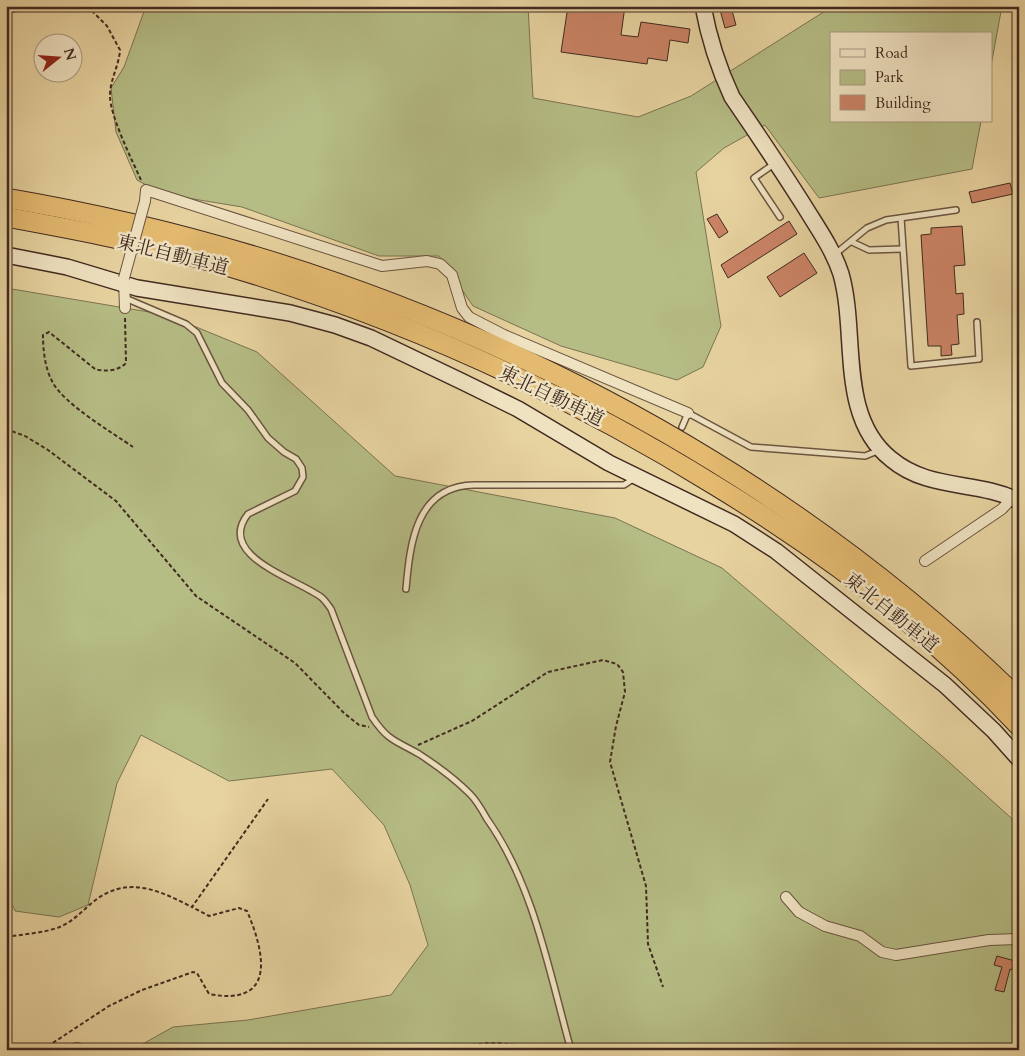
<svg xmlns="http://www.w3.org/2000/svg" width="1025" height="1056" viewBox="0 0 1025 1056" font-family="Cardo,'Noto Serif JP',serif">
<style>
.green{fill:#b5bc84;stroke:#7b7352}
.building{fill:#ca8365;stroke:#412a20}
.lines{fill:none;stroke-linecap:round;stroke-linejoin:round}
.lane-casing{stroke:#6a5440;stroke-width:8}
.street-casing{stroke:#6a5440;stroke-width:12}
.secondary-casing{stroke:#412a20;stroke-width:18}
.highway-casing{stroke:#412a20;stroke-width:21}
.path{stroke:#412a20;stroke-width:2;stroke-dasharray:4 2.5;stroke-linecap:butt}
.lane{stroke:#efe2c1;stroke-width:5}
.street{stroke:#efe2c1;stroke-width:10}
.secondary{stroke:#efe2c1;stroke-width:15}
.highway{stroke:#e4ba70;stroke-width:19}
.street-bridge-casing{stroke:#6a5440;stroke-width:12;stroke-linecap:butt}
.street-bridge{stroke:#efe2c1;stroke-width:10}
.labels{text-anchor:middle;stroke-width:5;stroke-linejoin:round;paint-order:stroke}
.street-label{font-size:19px;fill:#412a20;stroke:#efe2c1}
</style>
<rect width="100%" height="100%" fill="#e7d3a0"/>
<filter id="stains"><feTurbulence type="fractalNoise" baseFrequency=".004" numOctaves="4"/><feColorMatrix values="0 0 0 0 .2 0 0 0 0 .09 0 0 0 0 .02 0 0 0 .5 -.17"/></filter>
<radialGradient id="worn" r=".72"><stop offset=".6" stop-color="#630" stop-opacity="0"/><stop offset="1" stop-color="#630" stop-opacity=".3"/></radialGradient>
<g class="green">
<path d="M146,6H528L533,98L638,117L691,96L833,6H1002L991,66V34H831V121H981L972,169L819,198L765,125L724,148L696,172L721,326L703,367L677,380L561,346L473,306L439,256H379L242,207L163,194L137,180L116,132L111,88L124,67Z"/>
<path d="M6,288L167,315L257,352L395,476L615,518L722,568L941,755L1019,825V1050H132L173,1027L248,1020L391,995L428,945L410,885L384,825L332,769L229,781L141,735L117,783L88,905L59,917L15,911L6,890Z"/>
</g>
<g class="building">
<path d="M568,6H625L621,35L638,37L641,22L690,29L688,43L670,40L667,61L648,58L647,64L561,52Z"/>
<path d="M731,7L736,25L725,28L720,10Z"/>
<path d="M1010,183L1013,194L972,203L969,192Z"/>
<path d="M717,214L728,232L719,238L707,219Z"/>
<path d="M789,221L797,234L728,278L721,265Z"/>
<path d="M962,226L965,265L954,266L956,294L963,293L964,314L957,315L959,344L951,345L952,355L941,356V346H928L921,235L931,234V228Z"/>
<path d="M804,253L817,273L780,297L767,277Z"/>
<path d="M997,956L1015,961L1012,970L1010,969L1004,992L995,990L1002,967L994,965Z"/>
</g>
<g class="lines">
<g class="lane-casing">
<g id="lane">
<path d="M774,164L754,178L780,217"/>
<path d="M901,218L911,366L979,359L977,322"/>
<path d="M852,242L869,250L902,249"/>
<path d="M834,255L867,228L886,220L956,210"/>
<path d="M125,298L186,324L197,333L222,383L248,410L268,438L284,452L296,459L302,468L303,477L295,491L248,514C215,556 297,579 321,597C325,600 328,605 331,609L372,717C389,742 395,740 419,754C436,765 455,779 470,794C477,801 482,810 487,819C534,885 549,972 571,1050"/>
<path d="M682,427L688,413L751,447L865,456L880,450"/>
<path d="M406,589C410,543 416,486 474,485H624L633,479"/>
</g>
</g>
<g class="street-casing">
<g id="street">
<path d="M145,201L146,190L382,266L427,261L440,264L452,275L462,308L469,317L504,335L688,413"/>
<path d="M124,279L125,308"/>
<path d="M925,561L1002,509L1012,498"/>
<path d="M786,897L799,912L825,926L860,936L882,952L896,955L989,940L1019,939"/>
<path d="M74,1050L77,1048"/>
</g>
</g>
<g class="secondary-casing">
<g id="secondary">
<path d="M703,6C709,39 718,67 732,97C756,132 780,168 803,204C817,227 833,249 841,274C858,334 837,416 891,459C929,491 977,480 1019,501"/>
<path d="M6,255L67,267L137,288L290,313L335,325L371,338L463,382L518,409L609,463L734,524L776,551L945,685L994,731L1019,759"/>
</g>
</g>
<g class="highway-casing">
<g id="highway">
<path d="M6,198C383,262 744,431 1019,699"/>
<path d="M6,217C71,229 135,241 199,258C381,309 555,386 716,486C826,553 931,632 1019,726"/>
</g>
</g>
<g class="path">
<path d="M87,6L107,26L120,50C119,66 110,79 110,96C110,116 132,160 141,180"/>
<path d="M6,10L13,12L54,6"/>
<path d="M125,318L126,363C119,371 104,372 95,369L49,332L43,335C43,350 45,368 52,381C62,403 113,433 133,447"/>
<path d="M6,429L25,436L48,450L116,501L196,596L295,663L344,713L359,725L369,727"/>
<path d="M418,745L472,721L548,672L603,660L617,664L623,672L625,692L616,726L610,762L646,886L648,944L663,987"/>
<path d="M6,937C24,934 46,933 62,926C79,918 89,902 105,894C135,878 164,893 192,907L268,799"/>
<path d="M42,1050L109,1006L142,990L193,972L197,973L209,994C277,1007 265,953 247,911L239,908L209,916L192,907"/>
<path d="M453,1050C478,1041 509,1041 535,1050"/>
</g>
<use href="#lane" class="lane"/>
<use href="#street" class="street"/>
<use href="#secondary" class="secondary"/>
<use href="#highway" class="highway"/>
<g class="street-bridge-casing">
<path id="street-bridge" d="M124,278L145,201"/>
</g>
<use href="#street-bridge" class="street-bridge"/>
</g>
<g class="labels">
<g class="street-label">
<text transform="translate(173 254) rotate(14)" y="7">東北自動車道</text>
<text transform="translate(552 395) rotate(26)" y="7">東北自動車道</text>
<text transform="translate(892 612) rotate(39)" y="7">東北自動車道</text>
</g>
</g>
<rect width="1025" height="1056" fill="none" stroke="#e7d3a0" stroke-width="25"/>
<rect x="8" y="8" width="1010" height="1041" fill="none" stroke="#412a20" stroke-width="2.5"/>
<rect x="12" y="12" width="1000" height="1031" fill="none" stroke="#412a20"/>
<rect x="830" y="32" width="162" height="90" fill="#efe2c1" stroke="#a99881"/>
<rect x="840" y="49" width="25" height="8" fill="#efe2c1" stroke="#a99881"/>
<text x="875" y="58" font-size="15" fill="#412a20">Road</text>
<rect x="840" y="70" width="25" height="15" fill="#b5bc84" stroke="#a99881"/>
<text x="875" y="82" font-size="15" fill="#412a20">Park</text>
<rect x="840" y="95" width="25" height="15" fill="#ca8365" stroke="#a99881"/>
<text x="875" y="108" font-size="15" fill="#412a20">Building</text>
<g transform="translate(58 58) rotate(73)"><circle r="24" fill="#efe2c1" stroke="#a99881"/>
<path d="M0-4L9 19L0 12L-9 19Z" fill="#8f2418"/>
<text y="-8" font-size="14" font-weight="bold" text-anchor="middle" fill="#412a20">N</text>
</g>
<rect width="100%" height="100%" filter="url(#stains)"/>
<rect width="100%" height="100%" fill="url(#worn)"/>
</svg>
